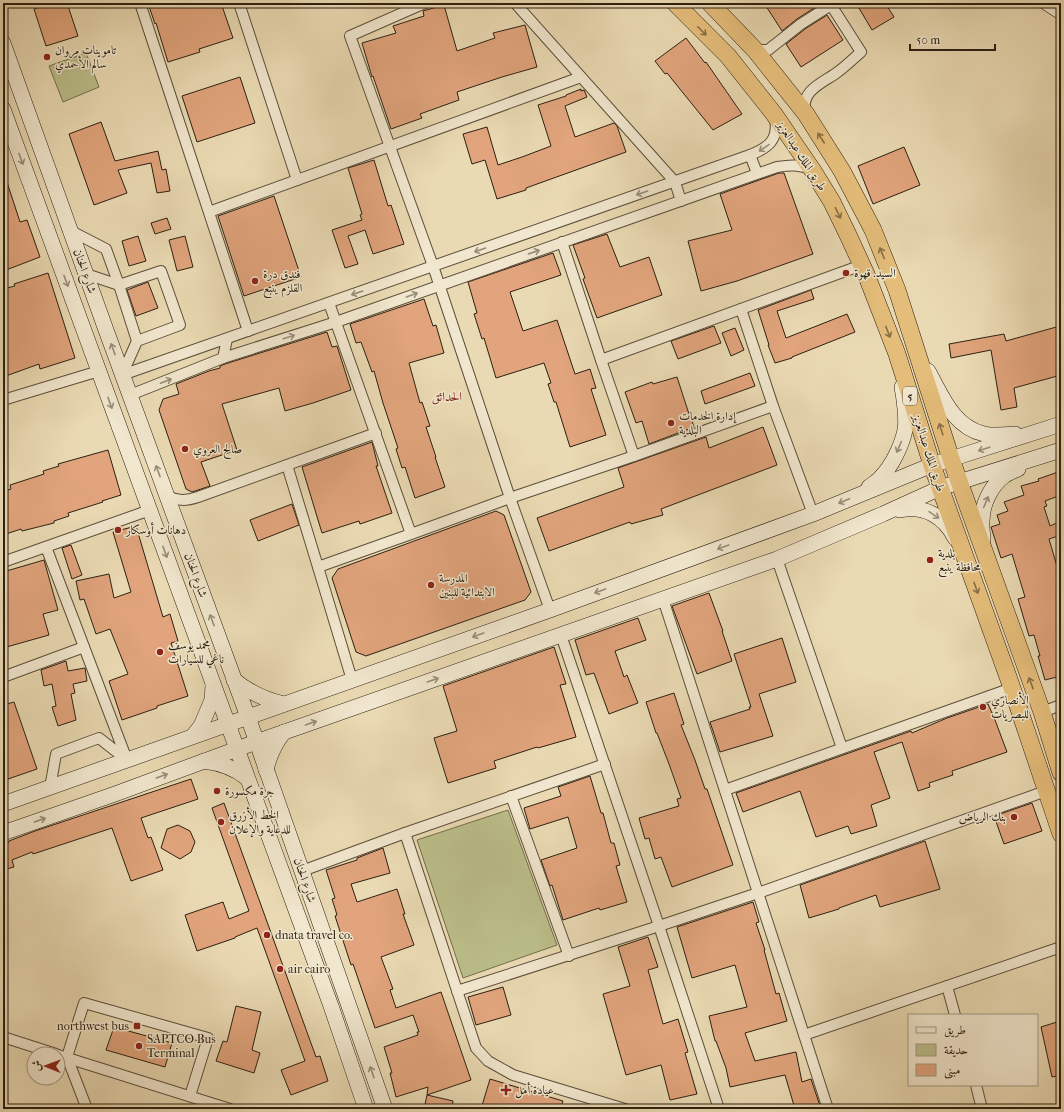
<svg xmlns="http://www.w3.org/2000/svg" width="1064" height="1112" viewBox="0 0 1064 1112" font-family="'IM FELL French Canon',Amiri,serif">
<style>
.green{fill:#bbbe8a;stroke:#736f4e}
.building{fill:#e1a47c;stroke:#2b2012}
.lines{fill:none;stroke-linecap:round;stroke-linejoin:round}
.minor-casing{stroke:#5b4e3a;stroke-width:12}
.secondary-casing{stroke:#2b2012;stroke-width:16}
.trunk-casing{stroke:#2b2012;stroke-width:18}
.minor{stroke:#f1e7ce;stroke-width:10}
.secondary{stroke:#f1e7ce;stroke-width:15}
.trunk{stroke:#e5bd7a;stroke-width:17}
.oneway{stroke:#886e46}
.oneway2{stroke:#988d79}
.poi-dot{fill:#8f2418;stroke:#f1e7ce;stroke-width:1.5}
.labels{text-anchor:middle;stroke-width:3;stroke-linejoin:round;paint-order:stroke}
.shield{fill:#f1e7ce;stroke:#665c4a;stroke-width:1}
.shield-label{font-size:11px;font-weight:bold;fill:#2b2012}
.poi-label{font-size:12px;fill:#2b2012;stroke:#f1e7ce;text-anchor:start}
.street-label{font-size:12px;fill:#2b2012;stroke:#f1e7ce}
.neighbourhood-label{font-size:13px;fill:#7a1f14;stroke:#f1e7ce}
</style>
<rect width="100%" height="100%" fill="#eadab3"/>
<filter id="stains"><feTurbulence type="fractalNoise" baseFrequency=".005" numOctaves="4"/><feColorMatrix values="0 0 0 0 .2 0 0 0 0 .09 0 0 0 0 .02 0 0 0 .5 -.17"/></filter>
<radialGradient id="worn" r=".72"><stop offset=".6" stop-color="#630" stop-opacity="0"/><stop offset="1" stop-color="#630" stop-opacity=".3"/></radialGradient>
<g class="green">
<path d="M86,53L99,87L63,102L49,66Z"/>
<path d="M508,810L557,945L463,978L417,840Z"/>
</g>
<g class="building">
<path d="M51,3H67L78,36L46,46L34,9Z"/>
<path d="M148,3H221L233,38L199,49L200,52L168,62L156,23L155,24Z"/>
<path d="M764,3H819L820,4L797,19L782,31Z"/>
<path d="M856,3H885L894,17L872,30Z"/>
<path d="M444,5L457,51L495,38L493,33L525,25L537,67L502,77L457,92L459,100L420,114L422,118L391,129L373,76L372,77L362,43L396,33L393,26L424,16L423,11Z"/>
<path d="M827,15L843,40L801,67L786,44L805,29Z"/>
<path d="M686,38L705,63L706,62L742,114L713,130L667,73L665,74L655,61Z"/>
<path d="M240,77L255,123L197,142L182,96Z"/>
<path d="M581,89V91L584,90L587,97L565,106L575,137L614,123L617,126L626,152L526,188V190L497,199L485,160L472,164L463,134L487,127L498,165L522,157L551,146L538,105L566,96V95Z"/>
<path d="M101,122L115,161L158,151L162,170L166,169L170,191L157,193L151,163L118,170L127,193L94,205L69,134Z"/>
<path d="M904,147L920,185L873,204L858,166Z"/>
<path d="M374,160L388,206L391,205L404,244L373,254L365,230L348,236L358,264L345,268L332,230L362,220L360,215L362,214L348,168Z"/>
<path d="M779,173H784L813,254L737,281L701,291L688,241L732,230L720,194Z"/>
<path d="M3,176H5L20,222L27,220L40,257L6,270L3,262Z"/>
<path d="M274,196L301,277L244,296L218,216Z"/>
<path d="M167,218L171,229L155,234L151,223Z"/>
<path d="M607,234L620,267L649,257L662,295L597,318L583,279L585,278L573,245Z"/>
<path d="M138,236L146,261L129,266L122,241Z"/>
<path d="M185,236L193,267L177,271L169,240Z"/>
<path d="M553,253L561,275L510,292L523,331L557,320L575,374L590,369L596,388L591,389L606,435L570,447L556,402H554L548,384L551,383L544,363L496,378L484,338L482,339L474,314L477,313L468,282Z"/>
<path d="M48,273L75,358L40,369L39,364L3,377V289L15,286L14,284Z"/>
<path d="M148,282L158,308L136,316L127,290Z"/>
<path d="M811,290L814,299L777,311L786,338L847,314L855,332L792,357V358L775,363L768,345H769L758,310Z"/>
<path d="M424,299L433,326L436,325L444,353L409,363L420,403L422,402L430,426L426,427L436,457H435L445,487L415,498L405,467L402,468L396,449L398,448L383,403L374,371L372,372L361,342L356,343L350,324Z"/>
<path d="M714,326L721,343L678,359L671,341Z"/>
<path d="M1060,326L1061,332V375L1014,388L1017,407L1001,410L991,350L951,358L949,344L1004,334L1006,341Z"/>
<path d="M735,328L744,350L731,356L722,333Z"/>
<path d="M327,332L332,347L337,346L351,390L313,403L285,411L279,388L222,404L237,450L201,462L210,486L192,492L186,489L159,410L163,399L179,394L176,384L209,371L220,368V366L225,364Z"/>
<path d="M750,373L755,386L705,404L701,391Z"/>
<path d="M677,377L689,414H690L694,427L649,444L642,421L636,423L625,392L652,382L653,384Z"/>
<path d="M763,427L777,465L661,509L663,515L631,524L630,522L549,551L537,518L624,487L618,468L706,437L709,448Z"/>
<path d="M372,442L378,466H376L392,513L360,524L359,521L322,533L302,467Z"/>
<path d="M108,450L121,495L102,501L103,502L68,513L69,516L54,521V523L22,531L21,529L3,535V492L11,489L10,485L44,474L43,471L59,466L58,464Z"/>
<path d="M1061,471V495L1045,501L1047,506L1044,507L1050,526L1061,521V535L1049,539L1061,580V676L1045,680L1038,656H1040L1034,635L1029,636L1018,599L1025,597L1012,554L1001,558L991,527L1000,524L997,515L1008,511L1004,502L1024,495L1021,486L1039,481L1038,479Z"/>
<path d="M292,504L299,525L258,541L250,520Z"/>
<path d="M496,511L504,515L531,592L525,600L366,656L356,652L332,578L338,569Z"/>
<path d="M136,526L163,617L170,614L178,641L171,643L188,696L157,706V708L122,720L109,681L128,674L110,629L96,634L84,599L80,600L76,581L109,574L114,598L131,592L113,532Z"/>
<path d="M71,545L82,575L72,579L62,548Z"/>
<path d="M44,560L58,610L43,614L49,635L3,648V572Z"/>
<path d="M709,593L723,631H722L732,661L697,674L672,606Z"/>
<path d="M638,618L646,640L615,651L624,677L627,675L638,703L609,714L594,673L586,675L575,640Z"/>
<path d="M782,638L796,682L759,694L773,736L720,752L710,722L750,709L749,707H751L734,654Z"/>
<path d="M554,647L566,684L560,685L576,737L538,748L537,747L494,761L496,768L448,783L434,738L457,731L443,686Z"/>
<path d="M66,661L68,671L85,668L87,681L73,684L75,693L71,694L76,720L58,726L52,707L56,706L52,684L44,686L41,670Z"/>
<path d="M674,693L684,724L681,725L695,760L705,789H707L733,865L672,887L661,857L655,859L649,838L645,839L639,818L679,806L677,799L681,798L669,764L657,733H656L646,702Z"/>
<path d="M14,702L37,769L8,779L3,764V705Z"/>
<path d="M988,704L992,713V712L1007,752L952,771L953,775L929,783L930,787L918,791L902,742L874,752L890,798L871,805L877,826L851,834L848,826L816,837L800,791L743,812L736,793L911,731L912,733L947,718Z"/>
<path d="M590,776L601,813H603L611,843H614L620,865L616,866L627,902L600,910L599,908L563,920L552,885L550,886L541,860L577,848L568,817L530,829L524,808L561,796L558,787Z"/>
<path d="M191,779L198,799L141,818L148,838L151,837L163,870L131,881L112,828L33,854L32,852L12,860L14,867L3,870V842H5L6,843L9,842V841L35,831Z"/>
<path d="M224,803L316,1057L320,1056L328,1081L291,1095L281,1070L305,1061L257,928L235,937V938L197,951L185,915L223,902L229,919L249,911L212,808Z"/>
<path d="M1032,803L1042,831L1004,844L994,816Z"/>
<path d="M178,825L190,831L195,842L191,852L180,859L161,848L167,829Z"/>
<path d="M925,841L940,889L880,907L876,895L839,908V909L809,918L800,885Z"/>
<path d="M383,848L390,873L351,884L357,902L397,889L405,914H403L414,945L381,957L393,989L390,990L396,1008L441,992L471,1080L427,1095L428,1087L396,1097L390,1073H392L384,1047L418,1035L417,1032H419L413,1015L375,1028L353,964L351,965L335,916L337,915L332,899L335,898L326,870L357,860V858Z"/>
<path d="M753,902L759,922L756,923L765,950H764L776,994L779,993L787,1021L745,1033L755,1061L796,1052L802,1082L811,1079L821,1109H795L785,1075L730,1087L726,1068L716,1041H715L709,1016L747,1007L735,965L692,978L677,927Z"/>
<path d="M648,937L658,967L648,970L663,1024L678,1019L688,1052L685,1053L697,1094L670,1100L661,1065L626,1075L603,994L630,986L618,947Z"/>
<path d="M503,987L511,1015L476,1025L468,997Z"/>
<path d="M236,1006L261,1012L252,1050L260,1053L254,1073L216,1061L223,1041L227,1042Z"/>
<path d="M1057,1022L1061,1035V1075L1052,1077L1041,1027Z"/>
<path d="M114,1027L172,1043L165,1067L106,1050Z"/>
<path d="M490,1079L563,1101L560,1109H481Z"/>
<path d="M427,1095L453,1101L452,1109H424Z"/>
</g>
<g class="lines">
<g class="minor-casing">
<g id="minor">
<path d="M140,3L248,331"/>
<path d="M239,3L297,180"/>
<path d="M425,3L350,36L433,266L510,498L550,610"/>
<path d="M515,3L675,182L681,201"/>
<path d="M755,50H768L801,24L831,5L861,52C853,59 844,68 835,74C820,84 801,91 805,113"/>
<path d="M750,155L757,173"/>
<path d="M209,212L581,77"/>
<path d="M71,231L106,249L119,285L137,341L122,375"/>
<path d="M562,242L601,360L862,265"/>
<path d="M86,274L119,285L161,271L180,325L137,341"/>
<path d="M329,303L411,534L318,567L352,680"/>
<path d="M741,309L773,406L813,514"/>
<path d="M223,358L227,339"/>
<path d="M601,360L634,456L773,406"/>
<path d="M122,375L750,155C768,148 779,140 775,118"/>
<path d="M130,395L223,358L336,322L777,167C790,165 800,164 812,170"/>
<path d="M3,400L99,371"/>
<path d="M287,465L318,567"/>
<path d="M167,496C178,501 186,501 198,497L376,433"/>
<path d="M411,534L510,498L634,456"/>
<path d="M46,547L127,760L99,738L56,754L50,788"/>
<path d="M777,559L842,748"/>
<path d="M3,562L150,510"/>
<path d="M663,599L828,1109"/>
<path d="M561,635L659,926L719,1109"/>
<path d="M3,677L84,647"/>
<path d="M1042,712L1061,705"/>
<path d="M725,790L1012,688"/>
<path d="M511,796L569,956"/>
<path d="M405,833L476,1048L488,1061L513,1075L625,1109"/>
<path d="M302,871L405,833L605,764"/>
<path d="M947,986L955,1015"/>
<path d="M457,991L659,926L758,893L1046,791"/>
<path d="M804,1035L1061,947"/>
<path d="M3,1037L56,1054"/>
<path d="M58,1055L230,1109"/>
<path d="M976,1085L982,1109"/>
<path d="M87,1109L67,1057L84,1003L208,1038L190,1096"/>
</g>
</g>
<g class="secondary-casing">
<g id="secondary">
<path d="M1047,3L1061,12"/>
<path d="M3,43L106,330L248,717L385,1109"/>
<path d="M3,109L331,1006L366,1109"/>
<path d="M928,371C942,396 953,427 984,434C994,436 1005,435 1015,434"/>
<path d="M869,487C873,484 878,481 881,477C892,466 902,445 905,430C907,421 904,397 902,387"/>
<path d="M900,510C924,505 944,516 955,538"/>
<path d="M983,540C983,533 981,527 982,521C982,504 991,486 1004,476C1008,473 1013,471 1018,469"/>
<path d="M234,680C249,692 266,700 284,704"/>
<path d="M193,736L201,726L212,700L213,686"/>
<path d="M204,761C220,763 235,768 247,778"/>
<path d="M266,770C269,757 275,743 284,732"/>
<path d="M3,804L550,610L813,514L932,465L1061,424"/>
<path d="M3,833L115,794L256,742L777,559L883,514L940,488L1061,450"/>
</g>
</g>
<g class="trunk-casing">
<g id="trunk">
<path d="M675,3L728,56L774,114L813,171L832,202L848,235L866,274L897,354L932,465L1012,688L1061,834"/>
<path d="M710,3L755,50L806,114L842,171L873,230L897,290L951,459L1042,712L1061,773"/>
</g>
</g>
<use href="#minor" class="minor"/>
<use href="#secondary" class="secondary"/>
<use href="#trunk" class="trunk"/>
</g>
<defs><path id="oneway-shaft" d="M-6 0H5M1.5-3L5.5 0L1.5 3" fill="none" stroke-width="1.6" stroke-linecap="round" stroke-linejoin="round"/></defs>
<g class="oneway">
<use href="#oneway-shaft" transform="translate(702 31) rotate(45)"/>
<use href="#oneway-shaft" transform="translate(821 138) rotate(-123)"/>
<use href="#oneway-shaft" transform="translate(838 213) rotate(64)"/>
<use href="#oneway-shaft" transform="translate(882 253) rotate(-112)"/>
<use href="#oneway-shaft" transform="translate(888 332) rotate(69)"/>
<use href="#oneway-shaft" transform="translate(941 429) rotate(-108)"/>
<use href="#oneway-shaft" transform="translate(976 588) rotate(71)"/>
<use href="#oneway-shaft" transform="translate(1031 683) rotate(-110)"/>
</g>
<g class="oneway2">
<use href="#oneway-shaft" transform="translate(764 148) rotate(146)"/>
<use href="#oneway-shaft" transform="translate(21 159) rotate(70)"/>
<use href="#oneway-shaft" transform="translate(642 193) rotate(161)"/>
<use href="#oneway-shaft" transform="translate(480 250) rotate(161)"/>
<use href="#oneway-shaft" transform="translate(534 252) rotate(-19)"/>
<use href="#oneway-shaft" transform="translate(66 281) rotate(70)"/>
<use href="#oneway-shaft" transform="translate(357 293) rotate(161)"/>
<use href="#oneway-shaft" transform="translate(412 295) rotate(-20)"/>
<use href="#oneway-shaft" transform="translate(289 337) rotate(-18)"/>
<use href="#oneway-shaft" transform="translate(113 349) rotate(-110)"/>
<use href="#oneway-shaft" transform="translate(166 381) rotate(-21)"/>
<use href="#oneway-shaft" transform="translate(110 403) rotate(70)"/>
<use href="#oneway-shaft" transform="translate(899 447) rotate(113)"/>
<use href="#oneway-shaft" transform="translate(984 449) rotate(162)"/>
<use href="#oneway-shaft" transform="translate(158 471) rotate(-110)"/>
<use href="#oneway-shaft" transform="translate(844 501) rotate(157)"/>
<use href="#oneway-shaft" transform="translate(986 502) rotate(-67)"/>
<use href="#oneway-shaft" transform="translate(934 515) rotate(34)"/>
<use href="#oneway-shaft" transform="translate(723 547) rotate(160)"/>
<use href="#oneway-shaft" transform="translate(165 552) rotate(70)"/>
<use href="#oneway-shaft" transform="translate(600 591) rotate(160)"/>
<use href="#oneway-shaft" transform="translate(212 620) rotate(-110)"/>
<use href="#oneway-shaft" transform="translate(478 635) rotate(160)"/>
<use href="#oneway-shaft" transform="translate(433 680) rotate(-19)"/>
<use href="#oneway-shaft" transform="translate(311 723) rotate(-19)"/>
<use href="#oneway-shaft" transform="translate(162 776) rotate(-20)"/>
<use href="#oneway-shaft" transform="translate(40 820) rotate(-19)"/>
<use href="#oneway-shaft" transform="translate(372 1072) rotate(-109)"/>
</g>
<g class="poi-dot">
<circle cx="47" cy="57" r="4"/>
<circle cx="846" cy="273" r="4"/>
<circle cx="255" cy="281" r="4"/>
<circle cx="671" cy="423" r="4"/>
<circle cx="185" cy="449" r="4"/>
<circle cx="118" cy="530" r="4"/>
<circle cx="930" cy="560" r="4"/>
<circle cx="431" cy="585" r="4"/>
<circle cx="160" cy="652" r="4"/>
<circle cx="983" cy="707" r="4"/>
<circle cx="217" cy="791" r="4"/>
<circle cx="1014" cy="817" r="4"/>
<circle cx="221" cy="822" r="4"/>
<circle cx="267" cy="935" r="4"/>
<circle cx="280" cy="969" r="4"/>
<rect x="133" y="1022" width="8" height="8" rx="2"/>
<circle cx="139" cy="1046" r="4"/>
<path d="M504 1084h4v4h4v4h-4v4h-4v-4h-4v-4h4z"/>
</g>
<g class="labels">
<rect class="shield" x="903" y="387" width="14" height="18" rx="3"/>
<g class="shield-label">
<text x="910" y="400">5</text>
</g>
<g class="poi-label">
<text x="55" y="54">تاموينات مروان<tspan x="55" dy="14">سالم الأحمدي</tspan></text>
<text x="854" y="277">السيد. قهوة</text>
<text x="263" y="278">فندق درة<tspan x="263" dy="14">القلزم ينبع</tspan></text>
<text x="679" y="420">إدارة الخدمات<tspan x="679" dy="14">البلدية</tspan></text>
<text x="193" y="453">صالح العروي</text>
<text x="126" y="534">دهانات أوسكار</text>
<text x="938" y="557">بلدية<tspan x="938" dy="14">محافظة ينبع</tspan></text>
<text x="439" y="582">المدرسة<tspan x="439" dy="14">الابتدائية للبنين</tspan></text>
<text x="168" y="649">محمد يوسف<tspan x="168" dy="14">ناغي للسيارات</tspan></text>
<text x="991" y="704">الأنصاري<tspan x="991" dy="14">للبصريات</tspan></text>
<text x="225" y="795">جرة مكسورة</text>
<text x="229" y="819">الخط الأزرق<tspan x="229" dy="14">للدعاية والإعلان</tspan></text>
<text x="1006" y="821" text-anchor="end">بنك الرياض</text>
<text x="275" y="939">dnata travel co.</text>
<text x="288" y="973">air cairo</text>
<text x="129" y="1030" text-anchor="end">northwest bus</text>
<text x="147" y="1043">SAPTCO Bus<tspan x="147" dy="14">Terminal</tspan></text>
<text x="515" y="1094">عيادة أمل</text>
</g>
<g class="street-label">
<text transform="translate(802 156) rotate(57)" y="4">طريق الملك عبدالعزيز</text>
<text transform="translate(85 271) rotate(70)" y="4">شارع الحنان</text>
<text transform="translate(929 453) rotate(72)" y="4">طريق الملك عبدالعزيز</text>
<text transform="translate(196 575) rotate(70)" y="4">شارع الحنان</text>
<text transform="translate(305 880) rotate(71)" y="4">شارع الحنان</text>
</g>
<g class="neighbourhood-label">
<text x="447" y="401">الحدائق</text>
</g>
</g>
<rect width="1064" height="1112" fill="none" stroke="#eadab3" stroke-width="16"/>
<rect x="4" y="4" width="1056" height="1104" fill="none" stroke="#2b2012" stroke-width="2"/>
<rect x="8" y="8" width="1048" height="1096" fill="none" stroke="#2b2012"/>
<rect x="908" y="1014" width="130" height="72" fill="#f1e7ce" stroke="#a29783"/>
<rect x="916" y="1027" width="20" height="6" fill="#f1e7ce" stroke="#a29783"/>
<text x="944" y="1034" font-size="12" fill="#2b2012">طريق</text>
<rect x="916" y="1044" width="20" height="12" fill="#bbbe8a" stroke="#a29783"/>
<text x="944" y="1054" font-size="12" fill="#2b2012">حديقة</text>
<rect x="916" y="1064" width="20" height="12" fill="#e1a47c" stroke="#a29783"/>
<text x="944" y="1074" font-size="12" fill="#2b2012">مبنى</text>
<g transform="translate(46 1066) rotate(271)"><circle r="19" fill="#f1e7ce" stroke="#a29783"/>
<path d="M0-3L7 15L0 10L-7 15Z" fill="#8f2418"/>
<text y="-6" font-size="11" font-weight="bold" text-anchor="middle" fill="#2b2012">ش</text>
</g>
<path d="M910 44v6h85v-6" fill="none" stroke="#2b2012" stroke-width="2"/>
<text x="916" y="44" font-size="12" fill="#2b2012" stroke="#f1e7ce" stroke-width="3" paint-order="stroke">50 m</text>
<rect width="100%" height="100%" filter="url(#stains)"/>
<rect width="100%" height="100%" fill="url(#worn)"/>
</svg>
